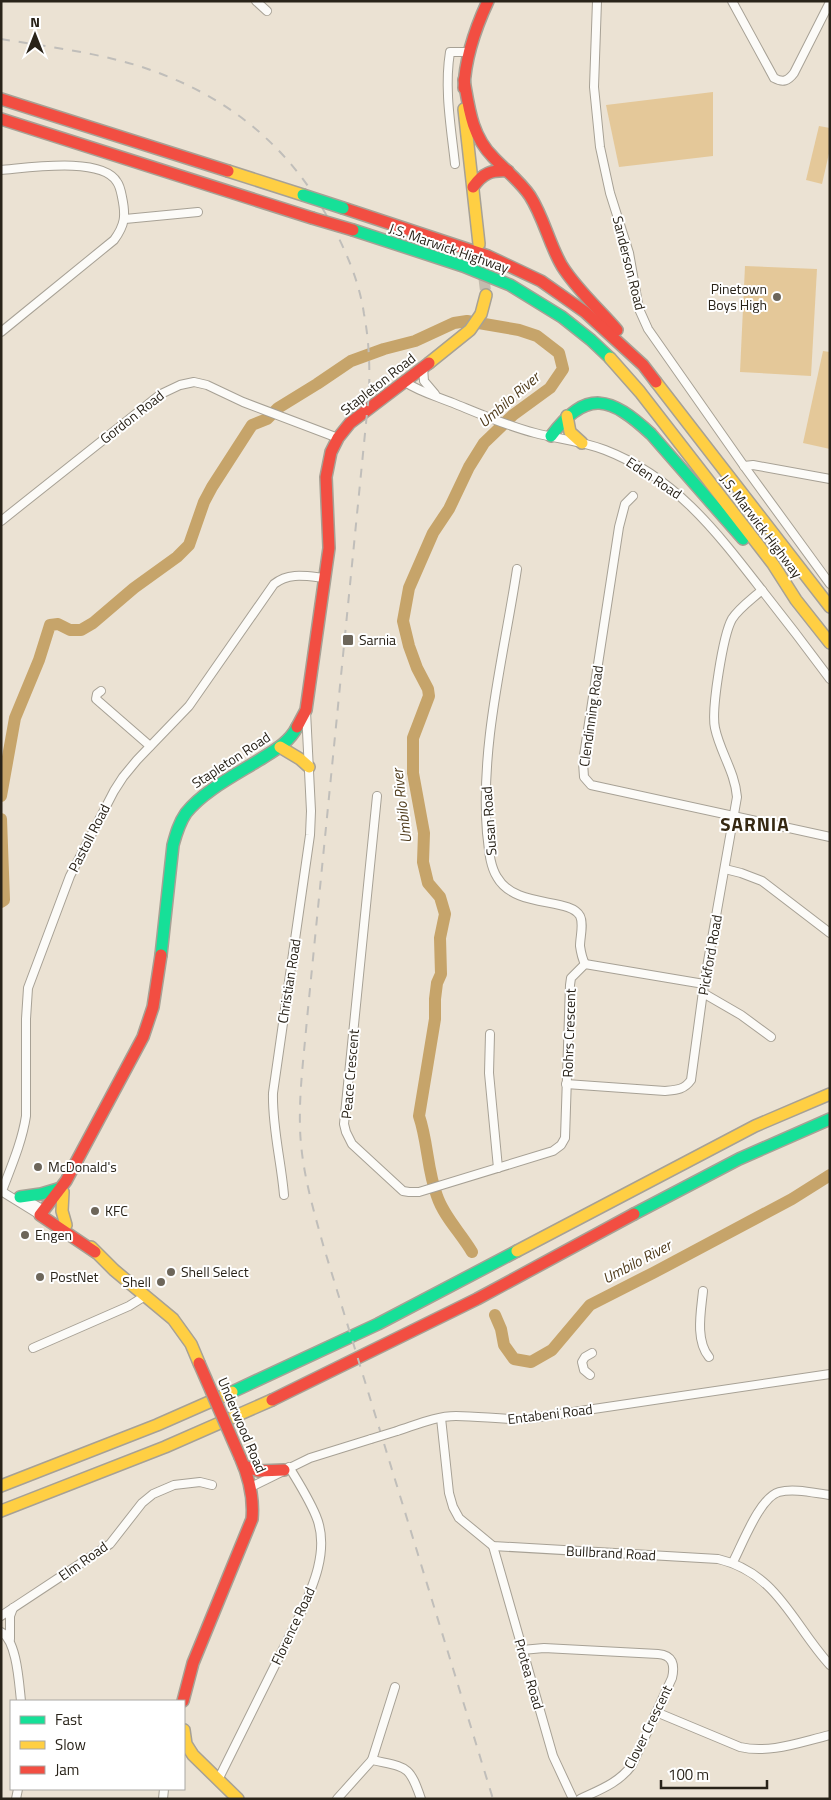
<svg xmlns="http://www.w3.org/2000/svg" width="831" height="1800" viewBox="0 0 831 1800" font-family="'Titillium Web',sans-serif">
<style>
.grass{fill:#e4c899}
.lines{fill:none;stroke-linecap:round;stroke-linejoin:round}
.river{stroke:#c6a46a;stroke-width:12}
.secondary-tunnel{stroke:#c4bcae;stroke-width:11;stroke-dasharray:11 5.5;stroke-linecap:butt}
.street-casing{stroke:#a7a195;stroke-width:10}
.fast-casing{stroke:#a7a195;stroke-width:14}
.slow-casing{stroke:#a7a195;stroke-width:14}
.jam-casing{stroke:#a7a195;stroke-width:14}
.street{stroke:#fcfbf8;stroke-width:8}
.fast{stroke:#16e098;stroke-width:11}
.slow{stroke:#ffcf43;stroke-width:11}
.jam{stroke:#f24e42;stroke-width:11}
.rail{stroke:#c0beba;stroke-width:2;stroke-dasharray:9 9;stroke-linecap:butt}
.street-bridge-casing{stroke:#a7a195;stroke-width:10;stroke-linecap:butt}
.fast-bridge-casing{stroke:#a7a195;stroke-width:14;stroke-linecap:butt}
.jam-bridge-casing{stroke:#a7a195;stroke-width:14;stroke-linecap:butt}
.street-bridge{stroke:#fcfbf8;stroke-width:8}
.fast-bridge{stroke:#16e098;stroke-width:11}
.jam-bridge{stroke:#f24e42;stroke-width:11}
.poi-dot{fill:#6d665a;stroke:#fff;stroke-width:2}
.labels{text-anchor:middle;stroke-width:4;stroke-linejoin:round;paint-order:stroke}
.street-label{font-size:14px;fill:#292319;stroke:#fff}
.poi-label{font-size:14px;fill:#292319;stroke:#fff;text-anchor:start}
.water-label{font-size:15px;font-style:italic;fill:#503c1c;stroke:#fff}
.district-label{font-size:19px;font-weight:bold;letter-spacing:1px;fill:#352812;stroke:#fff}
</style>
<rect width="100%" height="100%" fill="#ebe2d3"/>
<g class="grass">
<path d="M713,92V156L619,167L606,105Z"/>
<path d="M819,126L830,128V149L822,184L806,180Z"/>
<path d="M745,266L817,269L811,376L740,372Z"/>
<path d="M823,351L830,352V449L803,443Z"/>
</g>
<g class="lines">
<g class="river">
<path d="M1,796L15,718L39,660L50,625L58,624L70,630H81L93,623L134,588L177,557L189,545L204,502L212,487L252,425L267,419L278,408L317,384L351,361L384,349L415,341L454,323L467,321L519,330L537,336L559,353L563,369L550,388L513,415L484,443L469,467L449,509L433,533L409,588L403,621L409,646L417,668L428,689L429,696L413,738V773L424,833L423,862L428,883L440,897L445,914L440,938L441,974L437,983L435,999V1019L419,1116C428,1142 427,1170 437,1196C444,1217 461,1233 472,1252"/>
<path d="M1,819L4,900L1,902"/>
<path d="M495,1315L501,1329L504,1345L514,1359L531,1362L552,1350L590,1305L653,1273L792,1199L830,1175"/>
</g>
<path class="secondary-tunnel" d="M480,246L486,295"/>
<g class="street-casing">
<g id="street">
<path d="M256,1L267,11"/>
<path d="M597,1L594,87L600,147L610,193L629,253L639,309L648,329L744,466L830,584"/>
<path d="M732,1L774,78C783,83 788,81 794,73L830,2"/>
<path d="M455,164C451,127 444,89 450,52H468"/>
<path d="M1,170C27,168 102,156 117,182C120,186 121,192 122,197C126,216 125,225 114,240L1,332"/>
<path d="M125,219L198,212"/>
<path d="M423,367L424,381L435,394"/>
<path d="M405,382C420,392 436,396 453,403C480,414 507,426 535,433C558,439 582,441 605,450C675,477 716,531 761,589C784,618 807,648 830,679"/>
<path d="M744,466L753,465L830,479"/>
<path d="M633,496L625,504L619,527L583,762L584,777L591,785L830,837"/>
<path d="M1,521L161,394L180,385L194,382L207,385L243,402L338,438"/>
<path d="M517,569C504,655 480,745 487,833C489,847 489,864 497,877C515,909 570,897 580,916C584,924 580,937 580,946C581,953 582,958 585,964"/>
<path d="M101,691L97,694L96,699L150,746"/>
<path d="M377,796L344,1124L346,1132L352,1144L403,1191L409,1192H419L553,1151L561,1145L565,1138L570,985L571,978L585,964L704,984"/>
<path d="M725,869L741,873L762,881L830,933"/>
<path d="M703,993L741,1015L771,1037"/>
<path d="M490,1034L489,1073L498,1168"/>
<path d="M566,1084L665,1091C676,1090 684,1090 691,1080L704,984L737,797C735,772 720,752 715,728C711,710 723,635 732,619C739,608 752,599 762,590"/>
<path d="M1,1191L40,1215"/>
<path d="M2,1191C11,1167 22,1142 26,1116V1019L28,988L70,876L114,791L123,777L137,760L189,706L274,584C289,572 306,576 325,578"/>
<path d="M284,1195C281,1160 272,1127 273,1093L310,835L311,811L306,711"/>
<path d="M21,1197L44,1210"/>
<path d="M703,1291C701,1311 695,1340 709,1357"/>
<path d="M33,1348L129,1306L145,1296"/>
<path d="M590,1375L584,1370L582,1362L585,1357L592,1353"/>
<path d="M441,1418L449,1493L453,1507L459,1518L493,1546L718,1559C778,1573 793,1625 830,1665"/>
<path d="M397,1431C416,1425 436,1416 456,1416C480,1416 503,1420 526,1419L830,1374"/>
<path d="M251,1487L310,1458L371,1439"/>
<path d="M493,1546L553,1756L573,1799"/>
<path d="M733,1562C742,1545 760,1497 779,1492C794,1488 814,1493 830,1495"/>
<path d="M1,1616L110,1544L142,1503L153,1494L174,1485L200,1482L212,1485"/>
<path d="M1,1632C17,1640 19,1684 21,1701"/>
<path d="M10,1639V1616L13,1608"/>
<path d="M522,1650L544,1648L658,1654C673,1655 675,1665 672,1678L632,1765C619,1783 599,1790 580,1799"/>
<path d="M656,1712L740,1747C770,1754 800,1742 830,1735"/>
<path d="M372,1760L395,1687"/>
<path d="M218,1780L299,1617C313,1587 330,1549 316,1516C309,1499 299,1483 289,1467"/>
<path d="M16,1799L18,1789"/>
<path d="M163,1799L164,1789"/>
<path d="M337,1799L372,1760C407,1768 409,1764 421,1799"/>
</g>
</g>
<g class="fast-casing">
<g id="fast">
<path d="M353,230L463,266L510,285L562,317L591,340L610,358"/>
<path d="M551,436C587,388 611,397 651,434L743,539"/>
<path d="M161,955L173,845C176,834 179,823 186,813C204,790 239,773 264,757C277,749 290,741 297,727"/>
<path d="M20,1197L41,1194L61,1188"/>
<path d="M634,1214L739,1159L830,1119"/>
<path d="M232,1392L378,1324L517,1251"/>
</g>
</g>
<g class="slow-casing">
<g id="slow">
<path d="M464,109L479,244"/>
<path d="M228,171L303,195"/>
<path d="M610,358L640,392L773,564L796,600L830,643"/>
<path d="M429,363L470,330L481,314L486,295"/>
<path d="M656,382L830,607"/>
<path d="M567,416L570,432L582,443"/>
<path d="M280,747L300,759L309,767"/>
<path d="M63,1192L62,1211L66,1225"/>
<path d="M91,1247L114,1270L173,1319L191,1344L199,1363"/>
<path d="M517,1251L755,1126L830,1094"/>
<path d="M1,1486L157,1425L232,1392"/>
<path d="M1,1511L165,1447L272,1400"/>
<path d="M184,1730L186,1744L193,1755L238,1799"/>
</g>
</g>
<g class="jam-casing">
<g id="jam">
<path d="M464,80C469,109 472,136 493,157C505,170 520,181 530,196C544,218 549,244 562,266C577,290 599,309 617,330"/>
<path d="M464,88C465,57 475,29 488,1"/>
<path d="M1,99L228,171"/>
<path d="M1,119L312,218"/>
<path d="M473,187C483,173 491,170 508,171"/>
<path d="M343,208L488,256L541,281L585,312L643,365L656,382"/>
<path d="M297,727L306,710L329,548L326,477L331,452L338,438L350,423L429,363"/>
<path d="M95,1252L40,1215L66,1181L143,1037L153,1007L161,955"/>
<path d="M272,1400L477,1299L634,1214"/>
<path d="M244,1466L259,1471L284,1470"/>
<path d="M183,1701L193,1663L252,1519C254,1497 249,1477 240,1457"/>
</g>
</g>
<use href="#street" class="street"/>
<use href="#fast" class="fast"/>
<use href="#slow" class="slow"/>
<use href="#jam" class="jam"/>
<path class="rail" d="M1,39C55,48 112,54 164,75C236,103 291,151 328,218C345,248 359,280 364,314C369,340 370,366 369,393L307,1019C304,1055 299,1091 300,1127C301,1169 313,1208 324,1248L493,1799"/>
<g class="street-bridge-casing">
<path id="street-bridge" d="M371,1439L397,1431"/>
</g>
<g class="fast-bridge-casing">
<path id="fast-bridge" d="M303,195L343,208"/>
</g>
<g class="jam-bridge-casing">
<g id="jam-bridge">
<path d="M312,218L353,230"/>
<path d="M199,1363L240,1457"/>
</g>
</g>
<use href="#street-bridge" class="street-bridge"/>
<use href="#fast-bridge" class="fast-bridge"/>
<use href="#jam-bridge" class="jam-bridge"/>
</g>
<g class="poi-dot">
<circle cx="777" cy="297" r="5"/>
<rect x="342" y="634" width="12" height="12" rx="2.5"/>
<circle cx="38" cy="1167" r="5"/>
<circle cx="95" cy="1211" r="5"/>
<circle cx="25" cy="1235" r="5"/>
<circle cx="171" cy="1272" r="5"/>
<circle cx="40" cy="1277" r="5"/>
<circle cx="161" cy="1282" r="5"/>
</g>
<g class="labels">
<g class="street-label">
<text transform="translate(449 248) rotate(19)" y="5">J.S. Marwick Highway</text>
<text transform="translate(629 263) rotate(76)" y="5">Sanderson Road</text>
<text transform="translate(378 384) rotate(-38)" y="5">Stapleton Road</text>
<text transform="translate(132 417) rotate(-38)" y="5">Gordon Road</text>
<text transform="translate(654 478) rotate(34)" y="5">Eden Road</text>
<text transform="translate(761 526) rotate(53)" y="5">J.S. Marwick Highway</text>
<text transform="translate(591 716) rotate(-82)" y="5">Clendinning Road</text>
<text transform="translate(231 760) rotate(-33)" y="5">Stapleton Road</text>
<text transform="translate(489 821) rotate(-94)" y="5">Susan Road</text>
<text transform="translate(89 838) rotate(-63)" y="5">Pastoll Road</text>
<text transform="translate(710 955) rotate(-80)" y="5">Pickford Road</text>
<text transform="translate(289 981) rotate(-81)" y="5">Christian Road</text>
<text transform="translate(569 1033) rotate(-88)" y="5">Rohrs Crescent</text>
<text transform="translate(350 1074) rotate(-85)" y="5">Peace Crescent</text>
<text transform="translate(550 1414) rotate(-7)" y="5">Entabeni Road</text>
<text transform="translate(242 1425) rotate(67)" y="5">Underwood Road</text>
<text transform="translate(611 1553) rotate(3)" y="5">Bullbrand Road</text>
<text transform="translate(83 1561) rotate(-35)" y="5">Elm Road</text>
<text transform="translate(293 1626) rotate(-65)" y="5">Florence Road</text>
<text transform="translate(529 1674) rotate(74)" y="5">Protea Road</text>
<text transform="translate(648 1727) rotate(-64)" y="5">Clover Crescent</text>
</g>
<g class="poi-label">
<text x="767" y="294" text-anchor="end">Pinetown<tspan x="767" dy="16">Boys High</tspan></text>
<text x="359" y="645">Sarnia</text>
<text x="48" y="1172">McDonald's</text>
<text x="105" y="1216">KFC</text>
<text x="35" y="1240">Engen</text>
<text x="181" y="1277">Shell Select</text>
<text x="50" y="1282">PostNet</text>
<text x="151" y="1287" text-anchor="end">Shell</text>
</g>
<g class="water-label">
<text transform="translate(509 400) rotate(-41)" y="5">Umbilo River</text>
<text transform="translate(402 806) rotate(-97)" y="5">Umbilo River</text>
<text transform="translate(637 1262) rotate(-28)" y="5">Umbilo River</text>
</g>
<g class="district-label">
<text x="755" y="831">SARNIA</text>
</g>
</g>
<rect width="831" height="1800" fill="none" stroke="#292319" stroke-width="5"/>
<rect x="10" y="1700" width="175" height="90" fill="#ffffff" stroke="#a9a7a3"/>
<rect x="20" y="1716" width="25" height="8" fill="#16e098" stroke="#a9a7a3"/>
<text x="55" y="1725" font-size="15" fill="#292319">Fast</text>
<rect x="20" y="1741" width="25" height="8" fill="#ffcf43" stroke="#a9a7a3"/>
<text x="55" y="1750" font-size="15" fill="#292319">Slow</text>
<rect x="20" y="1766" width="25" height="8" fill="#f24e42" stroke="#a9a7a3"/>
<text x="55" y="1775" font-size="15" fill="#292319">Jam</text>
<g transform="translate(35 35)" stroke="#ffffff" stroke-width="4" paint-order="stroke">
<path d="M0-4L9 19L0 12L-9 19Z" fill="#292319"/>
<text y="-8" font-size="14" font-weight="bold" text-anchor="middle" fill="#292319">N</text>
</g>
<path d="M661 1780v8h106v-8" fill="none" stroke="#292319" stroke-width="2.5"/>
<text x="668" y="1780" font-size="15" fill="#292319" stroke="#ffffff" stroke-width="4" paint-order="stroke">100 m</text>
</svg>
